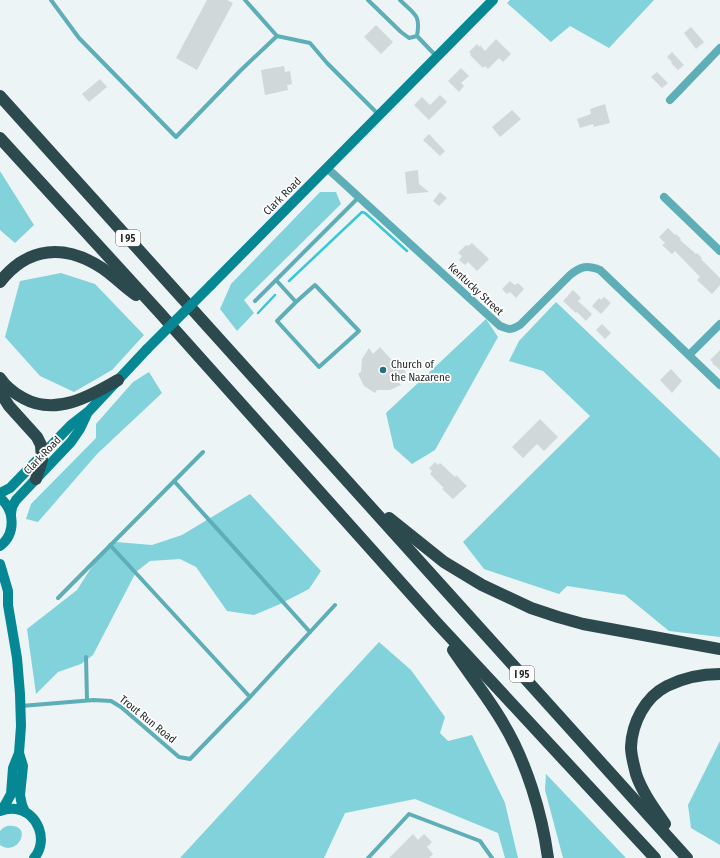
<svg xmlns="http://www.w3.org/2000/svg" width="720" height="858" viewBox="0 0 720 858" font-family="'Fira Sans Condensed',sans-serif">
<style>
.green{fill:#82d2dc}
.lines{fill:none;stroke-linecap:round;stroke-linejoin:round}
.stream{stroke:#38c7d6;stroke-width:2.5}
.building{fill:#d1d8d9}
.lane{stroke:#5eaeb8;stroke-width:4}
.street{stroke:#5eaeb8;stroke-width:8}
.secondary{stroke:#058894;stroke-width:10}
.highway{stroke:#2c4a4e;stroke-width:12}
.secondary-bridge{stroke:#058894;stroke-width:10}
.poi-dot{fill:#277079;stroke:#fff;stroke-width:1.5}
.labels{text-anchor:middle;stroke-width:3.5;stroke-linejoin:round;paint-order:stroke}
.shield{fill:#fff;stroke:#686b6b;stroke-width:1}
.shield-label{font-size:10px;font-weight:bold;fill:#282b2b}
.street-label{font-size:11px;fill:#282b2b;stroke:#fff}
.poi-label{font-size:11px;fill:#282b2b;stroke:#fff;text-anchor:start}
</style>
<rect width="100%" height="100%" fill="#edf4f5"/>
<g class="green">
<path d="M510,0H654L609,48L570,26L551,42L507,3Z"/>
<path d="M0,171L34,225L15,243L0,230Z"/>
<path d="M320,192H336L341,204L244,300L254,313L237,331L220,309L231,284Z"/>
<path d="M61,273L95,284L144,335L112,370L74,392L40,376L5,337L20,281Z"/>
<path d="M556,302L720,458V637L669,631L625,595L567,586L559,594L484,569L463,542L590,416L543,371L509,361L519,341Z"/>
<path d="M486,319L498,337L435,450L412,464L394,448L386,413Z"/>
<path d="M149,372L162,393L97,454L38,522L26,519L31,504L96,438V424L133,382Z"/>
<path d="M250,494L321,571L309,589L278,605L254,615L227,611L196,567L180,559L150,561L136,572L93,655L81,664L58,672L36,694L27,629L77,590L100,554L116,542L152,545L182,535Z"/>
<path d="M379,642L411,670L445,717L440,733L448,741L472,735L505,803L518,858H505L498,833L415,799L345,813L324,858H180Z"/>
<path d="M720,741V845L691,828L688,805Z"/>
<path d="M546,774L626,858H563L545,790Z"/>
<path d="M7,826C35,823 18,858 0,845V831L3,828Z"/>
</g>
<g class="lines">
<g class="stream">
<path d="M289,281L362,212L365,213L407,251"/>
<path d="M258,313L275,295"/>
</g>
</g>
<g class="building">
<path d="M207,0H227L233,3L197,70L176,58Z"/>
<path d="M376,25L393,42L381,54L364,37Z"/>
<path d="M691,27L704,42L696,49L684,33Z"/>
<path d="M496,39L511,54L503,62L499,58L488,69L485,66L483,68L470,55L471,54L469,52L477,44L479,47L480,45L485,51Z"/>
<path d="M672,52L684,65L678,70L671,63L672,62L667,57Z"/>
<path d="M284,66L285,72L290,71L292,84L287,85L288,90L265,95L261,70Z"/>
<path d="M461,68L469,76L461,83L464,86L459,92L448,81Z"/>
<path d="M657,72L668,83L662,88L651,77Z"/>
<path d="M100,79L107,87L89,102L82,94Z"/>
<path d="M440,95L447,102L429,120L414,105L422,97L430,105Z"/>
<path d="M605,104L610,123L594,127L593,124L580,128L577,119L591,114L590,109Z"/>
<path d="M512,110L521,119L500,137L492,127Z"/>
<path d="M429,134L445,151L440,156L423,140Z"/>
<path d="M418,170L419,184L429,192L407,194L405,172Z"/>
<path d="M440,192L447,198L439,206L433,201Z"/>
<path d="M668,228L675,235L676,234L681,239L680,240L696,254L697,253L702,258L701,259L720,278V285L712,294L697,280L700,277L675,251L672,254L662,245L665,243L659,237Z"/>
<path d="M472,243L489,259L477,271L468,262L465,265L459,260L462,256L458,253L466,245L468,246Z"/>
<path d="M510,281L515,285L518,283L524,289L516,298L510,292L507,294L502,289Z"/>
<path d="M573,290L581,298L578,301L592,314L586,321L577,312L576,313L563,301Z"/>
<path d="M604,297L611,303L601,314L592,306L599,298L601,300Z"/>
<path d="M602,324L611,333L605,339L596,330Z"/>
<path d="M380,347L399,368L401,366L406,372L397,380L401,385L390,390H377L375,393L364,386L358,374L361,372L362,359L369,348L373,354Z"/>
<path d="M720,350V370L712,363L713,362L710,360Z"/>
<path d="M671,369L682,381L672,393L660,380Z"/>
<path d="M540,419L558,437L544,451L537,444L523,458L512,447Z"/>
<path d="M435,462L438,465L440,463L455,477L456,475L467,486L453,499L442,489L444,488L430,474L432,471L429,468Z"/>
<path d="M413,834L418,840L424,834L432,842L427,847L433,854L429,858H389Z"/>
</g>
<g class="lines">
<g class="lane">
<path d="M51,0L79,38L176,137L240,71L277,36"/>
<path d="M245,0L277,36L310,43L327,63L379,115"/>
<path d="M368,0L401,32L409,38L417,36L437,57"/>
<path d="M400,0C414,14 421,14 417,36"/>
<path d="M276,280L296,302L277,321L319,367L359,331L315,285L296,302"/>
<path d="M255,301L359,197"/>
<path d="M174,481L310,632"/>
<path d="M110,545L250,697"/>
<path d="M58,598L203,452"/>
<path d="M86,657L87,700"/>
<path d="M21,706L94,700L111,701L121,707L179,757L190,759L250,697L335,605"/>
<path d="M368,858L409,814L480,841L492,858"/>
</g>
<g class="street">
<path d="M670,100L720,48"/>
<path d="M327,168L500,326C510,330 511,330 520,325L570,275C581,266 587,265 600,270L720,385"/>
<path d="M664,197L720,251"/>
<path d="M689,355L720,324"/>
</g>
<g class="secondary">
<path d="M211,285L493,0"/>
<path d="M0,493L10,488L71,425L89,411L147,349"/>
<path d="M0,498C15,510 16,534 0,546"/>
<path d="M11,514L12,507L16,500L71,442L80,429L87,414"/>
<path d="M0,564L8,591V605L17,658L20,694L21,726L19,753L23,766L20,795L22,805L25,812"/>
<path d="M0,810L5,805L11,794L13,768L19,753"/>
<path d="M0,811C5,809 10,808 16,809C38,812 49,841 34,858"/>
</g>
<g class="highway">
<path d="M0,96L687,858"/>
<path d="M0,138L159,312L437,623L655,858"/>
<path d="M0,282C28,246 65,244 102,268C114,276 124,287 136,295"/>
<path d="M0,378C6,387 14,393 23,398C55,416 89,397 118,380"/>
<path d="M0,392L9,406L37,437L41,445L42,460L36,479"/>
<path d="M389,518L444,562L482,585L531,608L558,617L583,624L720,649"/>
<path d="M453,650C469,674 488,697 503,723C526,761 542,813 548,858"/>
<path d="M665,824C654,808 642,792 636,774C634,765 631,756 631,747C632,723 645,697 667,686C683,678 702,674 720,674"/>
</g>
<path class="secondary-bridge" d="M147,349L211,285"/>
</g>
<circle class="poi-dot" cx="383" cy="370" r="4"/>
<g class="labels">
<g class="shield">
<rect x="116" y="230" width="24" height="16" rx="3"/>
<rect x="510" y="666" width="24" height="16" rx="3"/>
</g>
<g class="shield-label">
<text x="128" y="242">I 95</text>
<text x="522" y="678">I 95</text>
</g>
<g class="street-label">
<text transform="translate(282 196) rotate(-45)" y="4">Clark Road</text>
<text transform="translate(476 289) rotate(43)" y="4">Kentucky Street</text>
<text transform="translate(42 455) rotate(-46)" y="4">Clark Road</text>
<text transform="translate(148 719) rotate(39)" y="4">Trout Run Road</text>
</g>
<g class="poi-label">
<text x="391" y="368">Church of<tspan x="391" dy="13">the Nazarene</tspan></text>
</g>
</g>
</svg>
